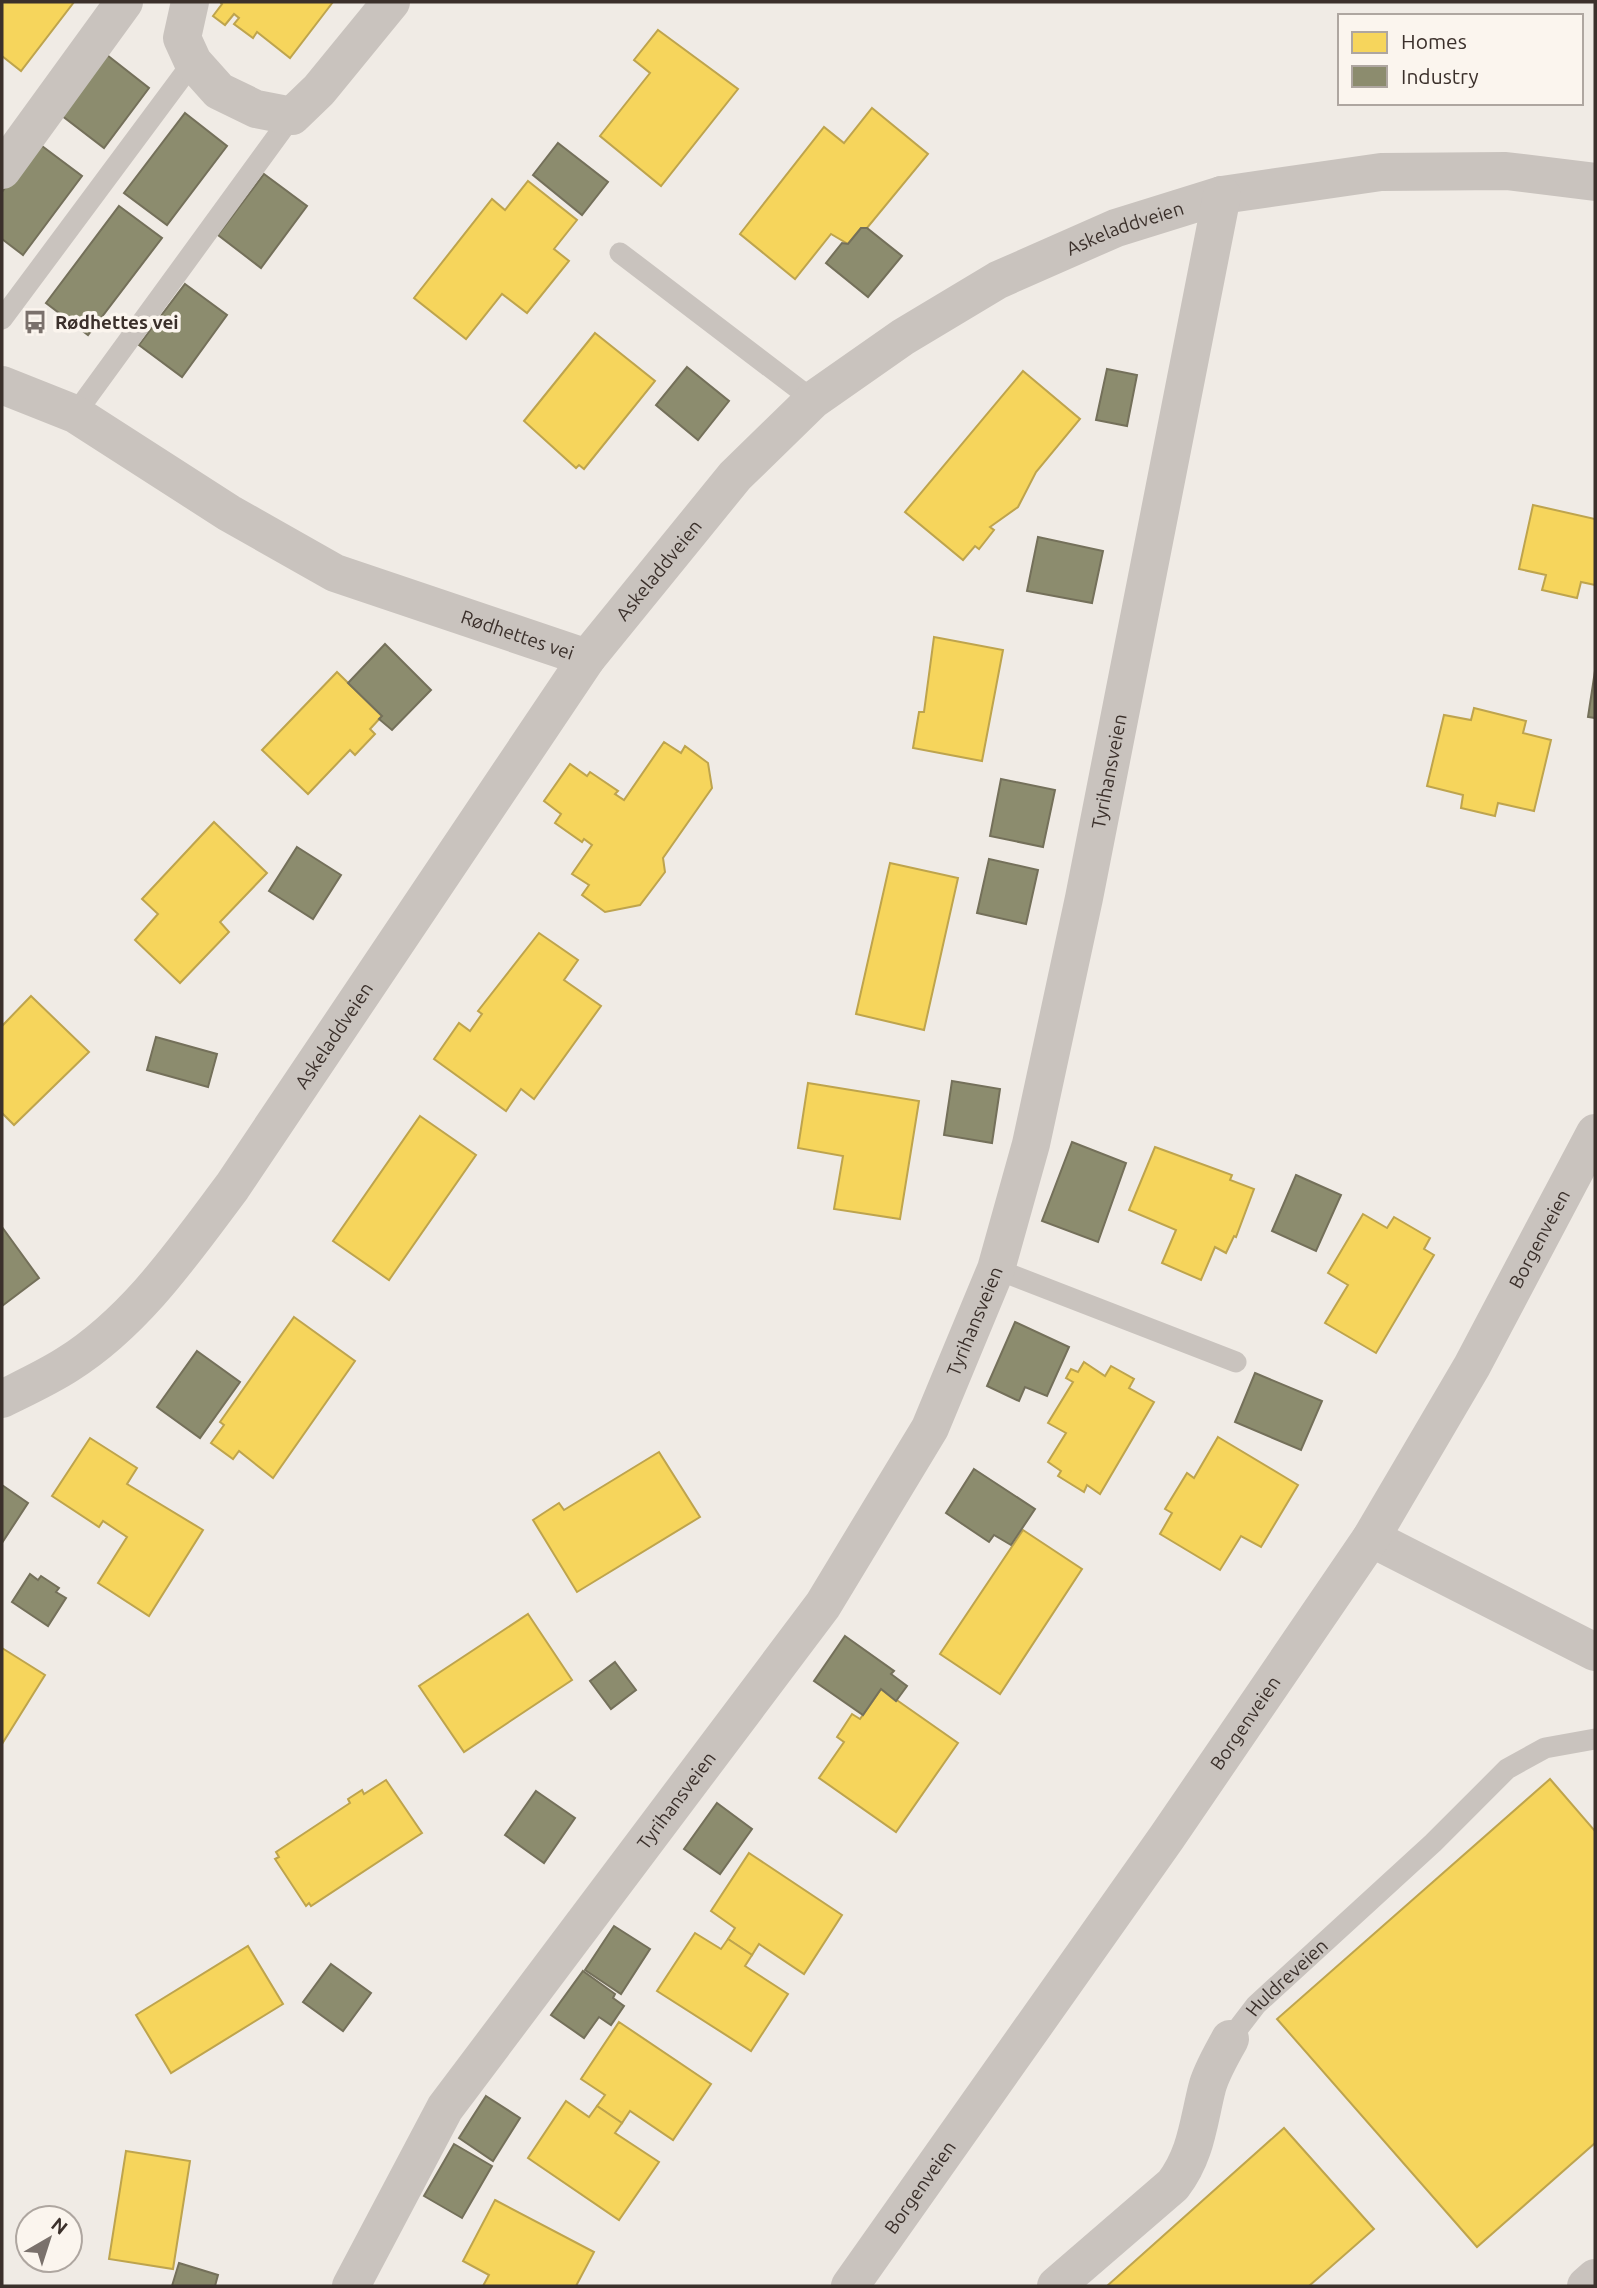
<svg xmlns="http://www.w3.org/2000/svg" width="1597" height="2288" viewBox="0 0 1597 2288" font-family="Ubuntu,sans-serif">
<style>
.homes{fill:#f6d55c;stroke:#bea44d;stroke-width:2}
.industry{fill:#8c8c6e;stroke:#74705a;stroke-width:2}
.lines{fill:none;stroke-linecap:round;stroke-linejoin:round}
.service{stroke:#c9c3be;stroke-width:21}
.minor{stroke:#c9c3be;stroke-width:38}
.tertiary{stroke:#c9c3be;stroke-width:38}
.labels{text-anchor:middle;stroke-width:7;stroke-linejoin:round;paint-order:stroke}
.street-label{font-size:19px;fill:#3b302b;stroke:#fbf5ee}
.poi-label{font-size:19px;font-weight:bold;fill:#3b302b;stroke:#fbf5ee;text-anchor:start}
</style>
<rect width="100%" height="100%" fill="#f0ebe5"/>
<g class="homes">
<path d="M2,2H74L21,71L2,56Z"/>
<path d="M333,2L290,58L257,32L253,38L234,24L239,18L234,14L225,25L213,16L222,4L220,2Z"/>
<path d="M658,30L738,89L661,186L600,136L650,73L634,60Z"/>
<path d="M872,108L928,154L867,228H861L848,244L831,234L795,279L740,234L824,127L844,143Z"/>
<path d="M528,181L577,220L554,249L569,261L527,313L502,294L466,339L414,298L492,199L505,210Z"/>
<path d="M595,333L655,381L584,469L579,465L576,468L524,421Z"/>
<path d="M1023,371L1080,419L1036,472L1018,507L990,527L994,530L979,549L975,546L963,560L905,512Z"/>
<path d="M1533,505L1595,519V585L1581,582L1577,598L1542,590L1546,575L1519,569Z"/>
<path d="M934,637L1003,650L982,761L913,748L919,712H924Z"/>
<path d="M337,672L382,716L370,729L375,734L355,755L350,750L308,794L262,750Z"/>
<path d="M1474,708L1526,721L1523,733L1551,740L1534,811L1498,803L1495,816L1461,808L1463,795L1427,786L1444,715L1471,720Z"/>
<path d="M664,742L681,753L685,746L708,763L712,788L663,858L665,872L640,905L605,912L582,895L589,885L572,874L592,845L584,839L582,842L555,823L561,814L544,801L570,764L587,776L590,772L618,791L615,794L624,800Z"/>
<path d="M214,822L267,873L220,922L229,932L180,983L135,940L158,914L142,899Z"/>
<path d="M890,863L958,878L924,1030L856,1014Z"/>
<path d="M539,933L578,960L564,980L601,1006L534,1099L521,1089L506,1111L434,1059L459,1023L470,1031L482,1014L478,1011Z"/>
<path d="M31,996L89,1052L14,1125L2,1113V1026Z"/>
<path d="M808,1083L919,1101L900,1219L834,1209L843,1156L798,1148Z"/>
<path d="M420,1116L476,1155L389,1280L333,1241Z"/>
<path d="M1155,1147L1232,1175L1230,1180L1254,1189L1236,1237L1234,1236L1226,1253L1215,1247L1201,1280L1162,1263L1176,1230L1129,1210Z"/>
<path d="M1363,1214L1387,1228L1394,1217L1430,1238L1424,1249L1434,1255L1376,1353L1325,1323L1348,1285L1328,1273Z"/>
<path d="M294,1317L355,1361L273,1478L239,1451L233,1459L211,1443L224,1425L220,1422Z"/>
<path d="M1084,1362L1105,1376L1111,1366L1134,1379L1129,1388L1154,1402L1100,1494L1087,1485L1084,1492L1058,1476L1061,1471L1048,1462L1066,1433L1048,1423L1073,1382L1066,1378L1071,1369L1078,1372Z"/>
<path d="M1218,1437L1298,1485L1261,1547L1241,1536L1220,1570L1160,1534L1172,1513L1165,1509L1187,1473L1194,1478Z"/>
<path d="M90,1438L137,1468L127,1484L203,1530L149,1616L98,1583L127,1537L103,1521L99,1527L52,1496Z"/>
<path d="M659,1452L700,1517L577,1592L533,1520L559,1503L564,1510Z"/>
<path d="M1023,1530L1082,1569L1000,1694L940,1654Z"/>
<path d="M528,1614L572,1680L464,1752L419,1686Z"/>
<path d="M2,1648L45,1675L2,1744Z"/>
<path d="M881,1689L958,1743L896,1832L819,1778L844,1742L837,1737L852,1714L860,1719Z"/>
<path d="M1550,1779L1595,1831V2143L1477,2247L1277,2019Z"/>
<path d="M386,1780L422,1833L311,1906L309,1903L306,1906L275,1859L279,1857L276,1852L350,1803L348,1799L362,1790L364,1794Z"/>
<path d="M749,1853L842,1915L804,1974L759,1944L752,1955L728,1939L735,1928L711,1911Z"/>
<path d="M695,1933L721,1949L728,1939L752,1955L745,1966L788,1994L751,2051L657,1991Z"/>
<path d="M248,1946L283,2004L171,2073L136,2015Z"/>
<path d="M619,2022L711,2084L673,2140L630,2111L622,2123L597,2106L605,2095L581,2079Z"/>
<path d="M566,2101L589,2117L597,2106L622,2123L615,2133L659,2162L619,2220L528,2158Z"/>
<path d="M1284,2128L1374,2229L1309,2286H1107Z"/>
<path d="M126,2151L190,2161L173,2269L109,2259Z"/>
<path d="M495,2200L594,2252L576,2286H483L489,2275L463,2261Z"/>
</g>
<g class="industry">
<path d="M107,55L149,88L104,148L61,115Z"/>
<path d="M185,113L227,146L167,225L124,193Z"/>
<path d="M38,143L82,176L23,255L2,239V192Z"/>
<path d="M558,143L608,182L582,215L533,175Z"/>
<path d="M264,174L307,206L261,268L218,235Z"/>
<path d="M119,206L162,238L88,335L46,303Z"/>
<path d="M861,228H867L902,256L868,297L826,263L842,243L848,244Z"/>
<path d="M185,284L227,315L182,377L139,345Z"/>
<path d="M687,367L729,401L698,440L656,405Z"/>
<path d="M1107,369L1137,375L1127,426L1096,420Z"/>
<path d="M1038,537L1103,551L1092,603L1027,591Z"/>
<path d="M385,644L431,690L392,730L379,719L382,716L348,683Z"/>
<path d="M1595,671V718L1588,717Z"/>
<path d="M1001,779L1055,790L1043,847L990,836Z"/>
<path d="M297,847L341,875L313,919L269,891Z"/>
<path d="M989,859L1038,870L1026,924L977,913Z"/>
<path d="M156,1037L217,1054L208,1087L147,1070Z"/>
<path d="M952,1081L1000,1089L992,1143L944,1135Z"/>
<path d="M1072,1142L1126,1163L1098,1242L1042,1221Z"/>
<path d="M1296,1175L1341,1195L1316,1251L1272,1231Z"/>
<path d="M2,1227L39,1278L2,1306Z"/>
<path d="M1015,1322L1069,1347L1047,1396L1025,1387L1019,1401L987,1386Z"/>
<path d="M197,1351L240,1382L200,1438L157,1407Z"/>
<path d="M1255,1373L1322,1401L1301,1450L1235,1422Z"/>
<path d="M974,1469L1035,1509L1011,1545L994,1535L989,1542L946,1513Z"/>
<path d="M2,1485L28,1503L2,1543Z"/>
<path d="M30,1574L38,1580L41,1576L59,1588L56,1592L66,1598L48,1626L12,1602Z"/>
<path d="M845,1636L894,1671L891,1674L907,1686L896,1701L881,1689L863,1715L814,1681Z"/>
<path d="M615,1662L636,1690L611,1709L590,1681Z"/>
<path d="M536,1791L575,1818L544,1863L505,1835Z"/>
<path d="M717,1803L752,1829L720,1874L684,1849Z"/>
<path d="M614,1926L650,1949L621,1994L585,1970Z"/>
<path d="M331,1964L371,1993L343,2031L303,2002Z"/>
<path d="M583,1971L615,1994L613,1998L624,2006L611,2025L599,2017L584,2038L551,2015Z"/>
<path d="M486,2096L520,2118L493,2161L459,2138Z"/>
<path d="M454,2144L492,2166L462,2218L424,2196Z"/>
<path d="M179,2263L218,2275L215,2286H172Z"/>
</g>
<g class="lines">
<g class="service">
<path d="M620,253L813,400"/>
<path d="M2,319L193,62"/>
<path d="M75,414L292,116"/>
<path d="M996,1269L1236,1362"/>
<path id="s1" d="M1230,2039L1256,2005L1433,1843L1507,1769L1545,1748L1595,1739"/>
</g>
<g class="minor">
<path d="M190,2L182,38L193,62L219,91L256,109L292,116L319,90L391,2"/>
<path d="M2,170L124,2"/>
<path id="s2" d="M2,385L75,414L229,513L335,573L587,658"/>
<path id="s3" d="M2,1399C24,1388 48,1377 68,1364C136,1321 184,1251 232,1187L587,658L735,476L813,400L903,337L998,280L1116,228L1222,195L1381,172L1506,171L1595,182"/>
<path d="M1371,1538L1595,1652"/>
<path id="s4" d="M351,2286L445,2108L823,1605L930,1428L996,1269L1031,1144L1084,898L1222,195"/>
<path d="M1056,2286L1173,2185C1196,2155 1198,2124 1207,2088C1211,2072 1222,2054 1230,2039"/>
<path d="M1586,2286L1595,2278"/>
</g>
<path class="tertiary" id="s5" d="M850,2286L1167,1837L1371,1538L1472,1366L1595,1133"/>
</g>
<defs>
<g id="bus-bare" transform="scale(1.89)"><path d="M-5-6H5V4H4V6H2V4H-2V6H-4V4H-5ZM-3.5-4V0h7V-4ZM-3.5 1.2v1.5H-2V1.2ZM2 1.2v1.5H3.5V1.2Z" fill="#7a716c" stroke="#fbf5ee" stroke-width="2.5" paint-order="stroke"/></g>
</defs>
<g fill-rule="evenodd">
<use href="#bus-bare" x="35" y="322"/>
</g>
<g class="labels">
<g class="street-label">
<text dy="7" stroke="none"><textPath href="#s3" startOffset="1656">Askeladdveien</textPath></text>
<text dy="7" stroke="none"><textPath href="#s3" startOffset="1068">Askeladdveien</textPath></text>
<text dy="7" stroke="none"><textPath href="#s2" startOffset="576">Rødhettes vei</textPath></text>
<text dy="7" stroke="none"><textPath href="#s4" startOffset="1720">Tyrihansveien</textPath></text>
<text dy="7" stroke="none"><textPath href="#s3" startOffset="500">Askeladdveien</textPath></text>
<text dy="7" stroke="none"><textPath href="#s5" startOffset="1255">Borgenveien</textPath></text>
<text dy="7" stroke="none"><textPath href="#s4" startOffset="1153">Tyrihansveien</textPath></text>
<text dy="7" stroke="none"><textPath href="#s5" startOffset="688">Borgenveien</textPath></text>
<text dy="7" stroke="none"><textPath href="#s4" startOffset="586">Tyrihansveien</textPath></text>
<text dy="7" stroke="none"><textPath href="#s1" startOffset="84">Huldreveien</textPath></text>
<text dy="7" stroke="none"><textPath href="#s5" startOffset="121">Borgenveien</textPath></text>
</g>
<g class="poi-label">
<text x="55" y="329">Rødhettes vei</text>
</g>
</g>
<rect width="1597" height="2288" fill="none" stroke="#3b302b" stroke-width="7"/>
<rect x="1338" y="14" width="245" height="91" fill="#fbf5ee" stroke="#aea6a0" stroke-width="2"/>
<rect x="1352" y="32" width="35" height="21" fill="#f6d55c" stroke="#aea6a0" stroke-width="2"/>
<text x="1401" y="49" font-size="21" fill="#3b302b">Homes</text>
<rect x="1352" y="66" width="35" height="21" fill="#8c8c6e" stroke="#aea6a0" stroke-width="2"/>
<text x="1401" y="84" font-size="21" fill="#3b302b">Industry</text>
<g transform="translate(49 2239) rotate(39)"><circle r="33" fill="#fbf5ee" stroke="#aea6a0" stroke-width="2"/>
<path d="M0-5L12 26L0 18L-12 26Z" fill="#7a716c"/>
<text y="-10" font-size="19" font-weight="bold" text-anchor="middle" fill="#3b302b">N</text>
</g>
</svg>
